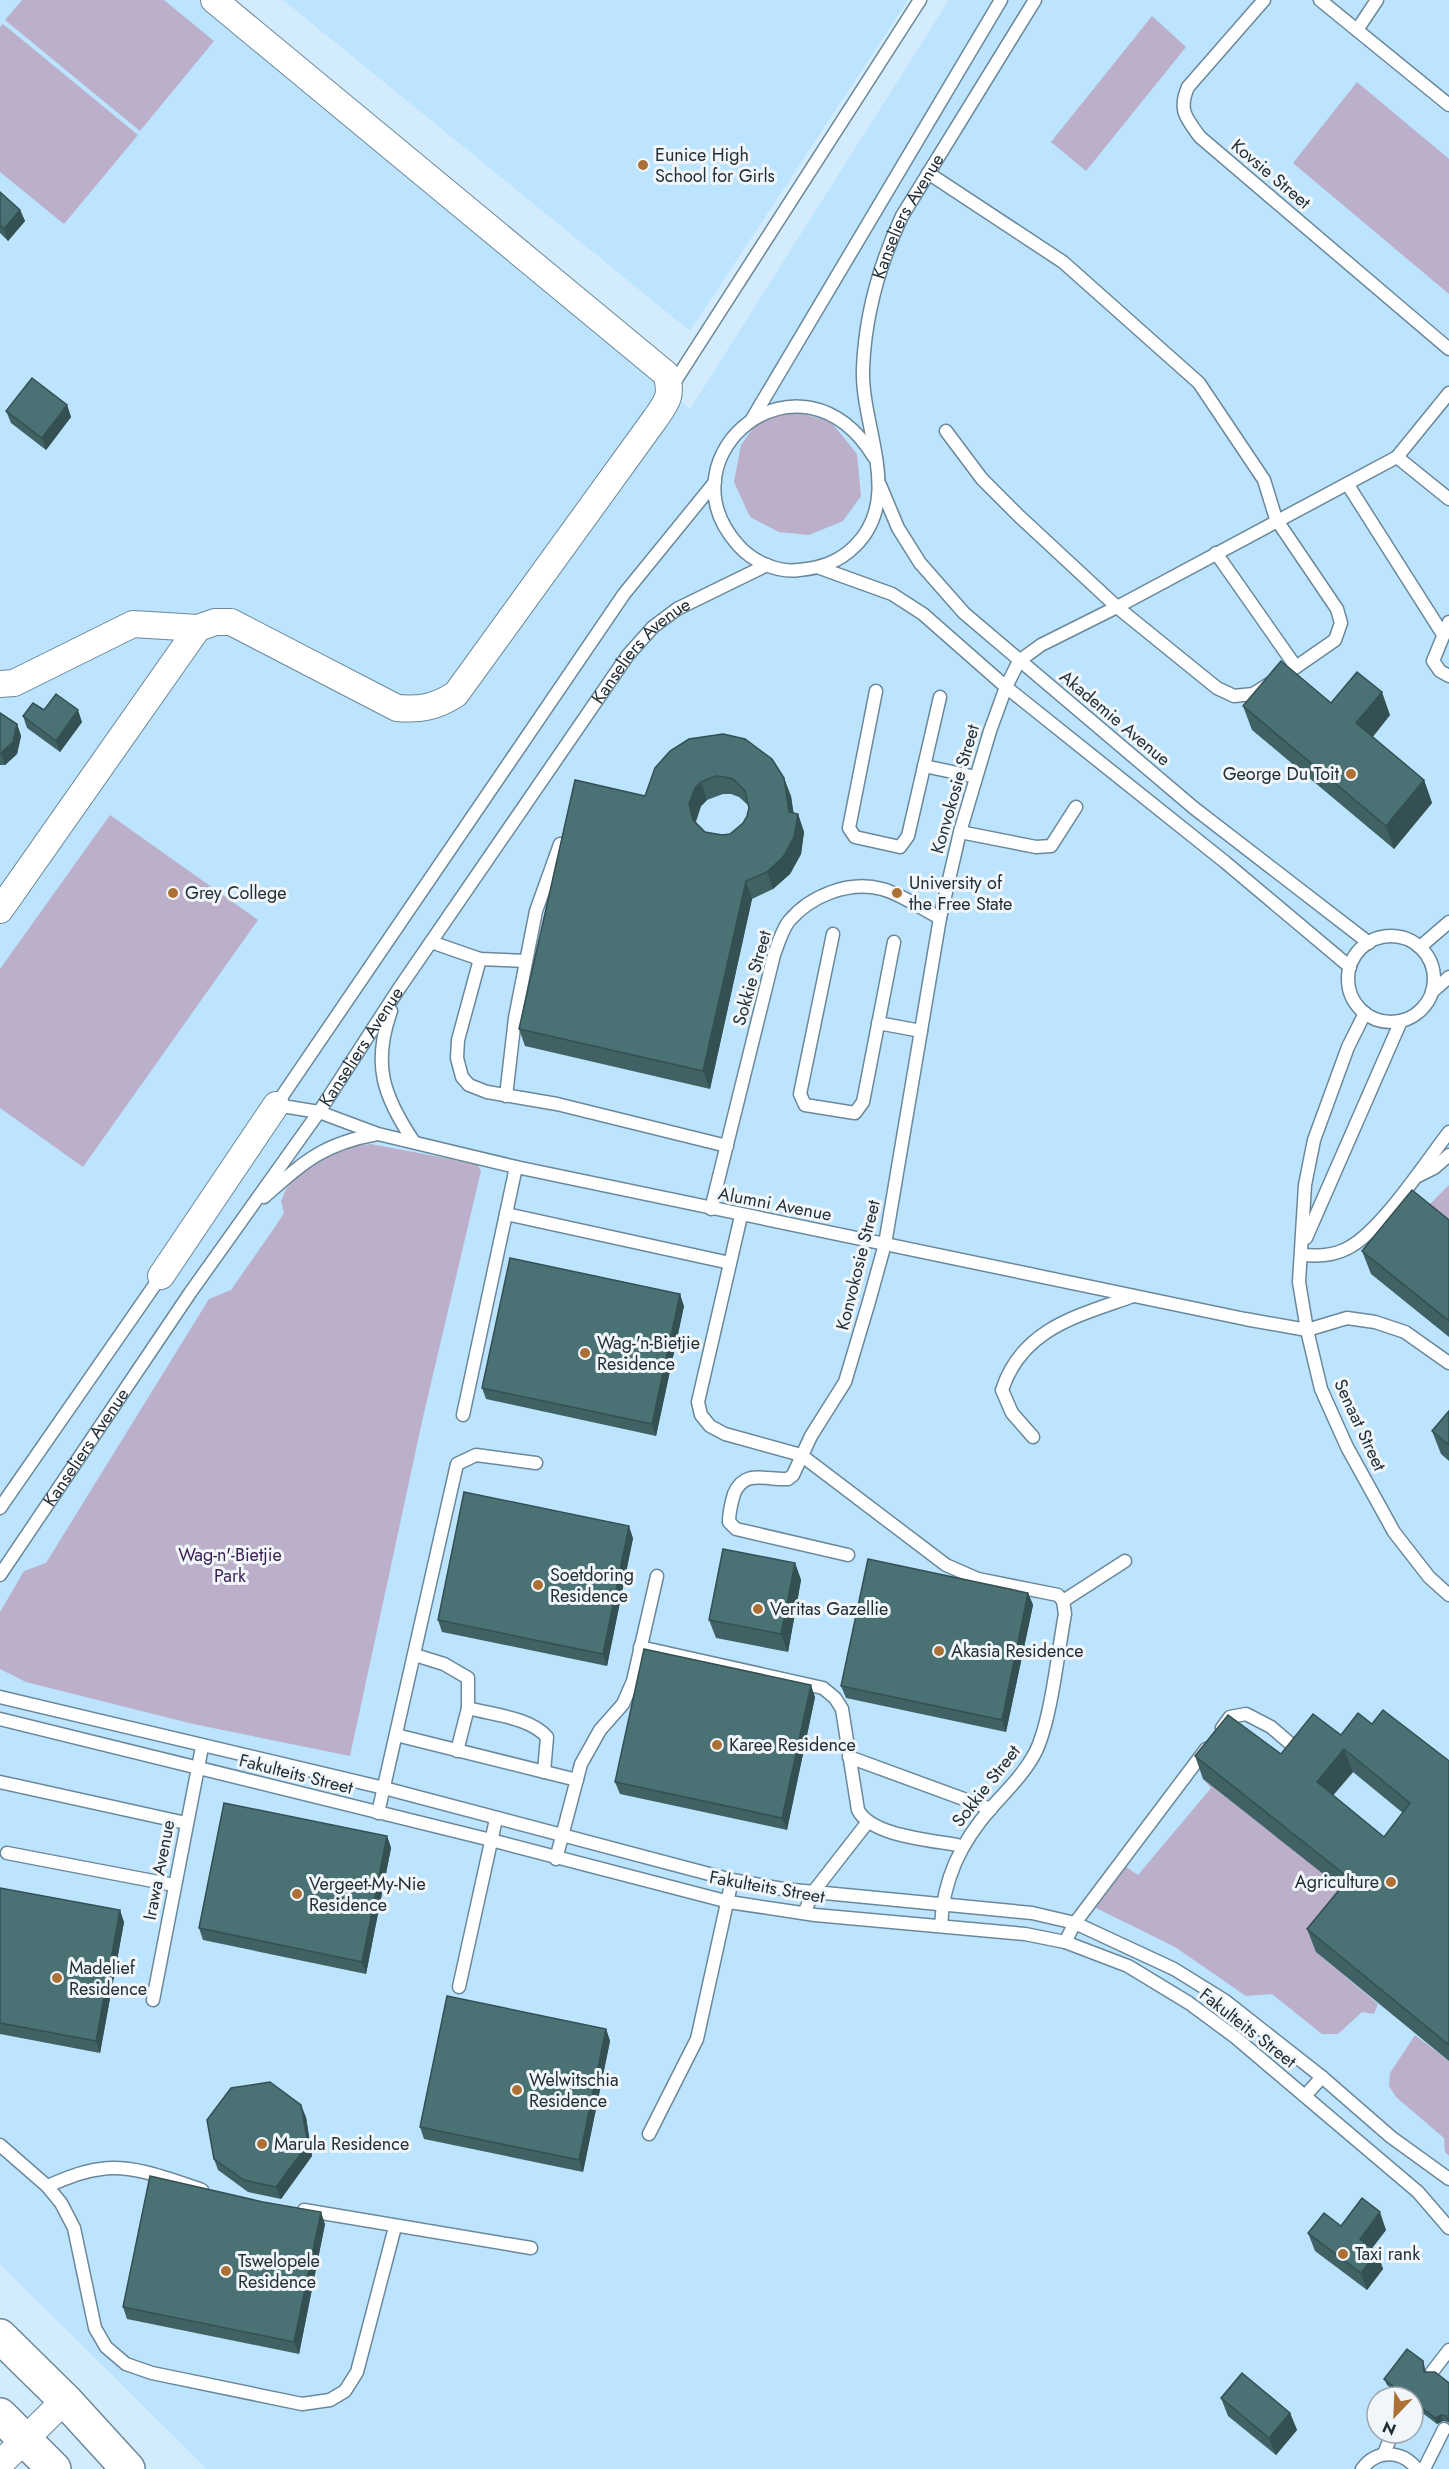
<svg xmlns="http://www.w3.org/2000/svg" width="1449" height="2469" viewBox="0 0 1449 2469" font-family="Jost,sans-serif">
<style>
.built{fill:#bce4fe;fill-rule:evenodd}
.green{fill:#bbafca}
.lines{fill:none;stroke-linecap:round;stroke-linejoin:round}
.lane-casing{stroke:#6a889b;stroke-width:15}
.street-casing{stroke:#6a889b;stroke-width:28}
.highway-casing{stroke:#6a889b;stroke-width:36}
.lane{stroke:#fff;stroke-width:12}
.street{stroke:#fff;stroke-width:26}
.highway{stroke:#fff;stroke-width:33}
.wall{fill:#406265;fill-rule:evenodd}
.shaded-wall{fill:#345052}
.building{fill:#4a7275;stroke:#345052;stroke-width:1.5;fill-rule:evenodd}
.poi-dot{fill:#ad7034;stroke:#f0f6fa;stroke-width:2}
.labels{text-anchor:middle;stroke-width:6;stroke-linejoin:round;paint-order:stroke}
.poi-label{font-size:18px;fill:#222f36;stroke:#f0f6fa;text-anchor:start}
.street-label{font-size:18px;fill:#222f36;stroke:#f0f6fa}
.park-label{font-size:18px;fill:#391e51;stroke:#f0f6fa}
</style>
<rect width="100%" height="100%" fill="#d2ecfd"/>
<g class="built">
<path d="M0,0H214L690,409L949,0H1449V2469H207L0,2264ZM1377,2397H1413V2433H1377Z"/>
<path d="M283,0H908L690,331Z"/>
</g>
<g class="green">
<path d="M22,0H164L214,41L140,131L5,20Z"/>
<path d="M1152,16L1186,47L1086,171L1051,142Z"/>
<path d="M3,24L138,135L64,224L0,172V27Z"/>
<path d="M1357,82L1449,159V294L1293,163Z"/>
<path d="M793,411L831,422L857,454L861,496L843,521L809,535L779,532L750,517L734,482L741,445L762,416Z"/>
<path d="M110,815L258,920L83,1167L0,1108V969Z"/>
<path d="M371,1144L477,1164L481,1171L423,1417L350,1756L193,1724L26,1682L0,1669V1612L24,1571L46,1563L209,1299L231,1290L277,1224L284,1213L281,1201L286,1189L309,1164L341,1148Z"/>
<path d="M1449,1185V1236L1421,1213Z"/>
<path d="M1203,1779L1275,1836L1282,1828L1294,1850L1361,1904L1316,1952L1378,2004L1374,2014L1362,2012L1338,2034H1322L1272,1994L1246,1996L1175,1947L1088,1904L1122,1864L1138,1875L1211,1788Z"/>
<path d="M1415,2035L1449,2061V2156L1445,2152L1444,2138L1396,2097L1389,2086L1390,2073Z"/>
</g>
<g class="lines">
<g class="lane-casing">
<g id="lane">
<path d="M1264,0L1188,87C1178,110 1186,118 1200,137L1449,349"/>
<path d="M1320,0L1449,105"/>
<path d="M1357,30L1377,0"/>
<path d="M928,173L1063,262L1199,383L1264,480L1276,519L1337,609L1341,623L1335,640L1296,667L1253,694L1234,696L1217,688L1117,607L1020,517L982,479L946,431"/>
<path d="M672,386L920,0"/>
<path d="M752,419L1001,0"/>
<path id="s1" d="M874,457C801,338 658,455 738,545C752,561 777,573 799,570C821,568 839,562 855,546C904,498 861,427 863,369C865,315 879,265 902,216L1035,0"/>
<path d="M1397,457L1449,499"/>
<path d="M715,482L624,594L276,1105L319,1112L378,1134L516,1167L1245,1319L1307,1330L1347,1318L1375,1322L1405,1332L1449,1363"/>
<path d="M880,485L898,528L920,563L964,613L1194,808L1369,943"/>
<path d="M1348,485L1442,633"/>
<path d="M1216,553L1296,667"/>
<path d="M820,568L892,594L923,614L1006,687L1225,862L1350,967"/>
<path d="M1449,622L1433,661L1440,671L1449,676"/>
<path d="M876,691L849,828L855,837L900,847L908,836L940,697"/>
<path d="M924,766L976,777"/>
<path d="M960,832L1036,847L1051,846L1076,807"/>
<path d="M833,934L800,1094L805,1105L855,1113L863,1102L894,942"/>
<circle cx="1391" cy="979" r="43"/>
<path d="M431,942L480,959L526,961"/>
<path d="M1420,947L1449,922"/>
<path d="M480,959L458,1040L457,1058L462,1077L469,1085L487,1092L557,1104L727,1146"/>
<path d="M1432,992L1449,977"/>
<path d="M391,1011C372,1064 383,1096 414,1142"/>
<path d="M1365,1013L1348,1047L1314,1140L1305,1185L1299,1282L1307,1330L1321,1389L1347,1447L1394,1532L1429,1577L1449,1595"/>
<path d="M878,1023L921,1031"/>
<path d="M506,1096L515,1018L536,911L560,844"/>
<path d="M1416,1177L1434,1168L1449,1155"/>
<path d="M264,1197C304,1162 322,1144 377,1134"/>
<path d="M711,1209L774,955C778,944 782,930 789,921C810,896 849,880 882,889C901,894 922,909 940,918"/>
<path d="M506,1214L730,1263"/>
<path d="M741,1216L698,1402L701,1415L710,1426L725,1434L801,1455L946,1565L978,1579L1058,1595L1063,1601L1065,1614C1058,1651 1051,1722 1035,1753C1024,1774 1007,1790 992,1807C961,1842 943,1879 941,1926"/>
<path d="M1306,1238L1401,1021"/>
<path d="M1302,1255C1318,1256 1333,1256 1348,1248C1381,1231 1425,1163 1449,1132"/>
<path d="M463,1415L516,1167"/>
<path d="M1033,1437L1012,1413L1002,1390C1022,1328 1078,1316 1133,1296"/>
<path d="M0,1508L161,1276"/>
<path d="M848,1555L736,1529L729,1522C729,1511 731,1504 734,1494C744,1469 765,1480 788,1479L793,1475L811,1436L845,1382L868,1305L885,1244L940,918L960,832L990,731L1006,687L1019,661L1041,645L1117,607L1397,457L1449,393"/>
<path id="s2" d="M0,1575L190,1293L319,1112L398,990L628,655L653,627L677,609L767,565"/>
<path d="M1063,1601L1125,1561"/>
<path d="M640,1647L823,1688L835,1698L842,1709L858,1810C872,1837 934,1840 962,1846"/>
<path d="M415,1655L444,1664L468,1678V1708L457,1751"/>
<path d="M0,1697L384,1788L732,1880L783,1889L1032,1913L1075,1923L1174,1969L1224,2000L1322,2077L1391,2137L1449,2179"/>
<path d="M468,1708C493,1715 529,1717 547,1737L544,1772"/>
<path d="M0,1719L491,1840L729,1902L815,1915L1025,1934L1065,1942L1128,1966L1189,2003L1235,2037L1418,2192L1449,2228"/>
<path d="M1222,1728L1230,1717L1246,1714L1271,1727L1300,1752"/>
<path d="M396,1735L577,1780"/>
<path d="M849,1757L991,1809"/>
<path d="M0,1782L186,1823"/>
<path d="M378,1813L457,1464L476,1455L536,1463"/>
<path d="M7,1853L174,1885"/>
<path d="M556,1859L581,1764L600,1730L623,1704L633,1681L657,1576"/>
<path d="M804,1913L814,1891L867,1823"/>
<path d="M1065,1942L1075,1923L1206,1749"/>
<path d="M459,1987L496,1819"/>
<path d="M153,2000L202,1747"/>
<path d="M1305,2096L1322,2077"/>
<path d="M649,2134L697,2039L732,1880"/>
<path d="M0,2145L47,2186L61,2203L74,2228L95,2328L106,2347L126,2364L152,2373L302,2404L330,2400L345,2391L357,2372L395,2227"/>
<path d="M47,2186C65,2179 82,2171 101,2169C133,2164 172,2180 202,2190"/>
<path d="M304,2210L531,2248"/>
<path d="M1432,2372L1449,2350"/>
<path d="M1384,2454L1392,2433"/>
<path d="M1362,2469C1377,2449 1402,2450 1417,2469"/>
<path d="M1424,2469L1444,2429"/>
</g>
</g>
<g class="street-casing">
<g id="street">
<path d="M0,684L14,683L133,624L198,628"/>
<path d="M0,910L198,628L215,622H231L397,708C421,710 436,707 456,694L655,419C667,402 673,395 666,374L214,0"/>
<path d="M161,1276L276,1105"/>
<path d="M0,2464L65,2400"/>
</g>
</g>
<g class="highway-casing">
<g id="highway">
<path d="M0,2336L65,2400L128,2469"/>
<path d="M0,2415L54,2469"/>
</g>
</g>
<use href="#lane" class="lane"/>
<use href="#street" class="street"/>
<use href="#highway" class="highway"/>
</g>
<g class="wall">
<path d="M0,192L20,210L25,221L8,241L0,233Z"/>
<path d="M67,405L71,417L46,450L11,423L6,411Z"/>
<path d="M1331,703L1390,715L1372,737L1424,780L1432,803L1394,849L1252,730L1243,706Z"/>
<path d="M0,713L17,724L21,736L17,754L5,765H0Z"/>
<path d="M23,716L82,722L60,752L27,728Z"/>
<path d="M723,734L791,796L793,813L798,814L804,832L801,854L790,874L773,889L752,899L710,1089L525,1046L519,1029L645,796ZM723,794H731L739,797L749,806L747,816L743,823L730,834L722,835L705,832L696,823V821L701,806L707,800Z"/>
<path d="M1449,1220V1337L1371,1274L1362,1251Z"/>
<path d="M684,1306L656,1436L486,1399L482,1388Z"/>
<path d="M1449,1411V1461L1441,1454L1432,1431Z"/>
<path d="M633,1538L607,1666L442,1632L438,1620Z"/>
<path d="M795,1563L801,1580L788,1652L716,1638L709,1620Z"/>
<path d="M1028,1593L1033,1605L1006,1732L846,1698L841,1686Z"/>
<path d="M815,1697L787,1830L620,1794L615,1782Z"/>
<path d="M1372,1724L1449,1761V2061L1316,1952L1307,1929L1341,1888L1203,1779L1195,1756L1281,1754L1341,1735ZM1353,1772L1403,1813L1384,1837L1333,1795Z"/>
<path d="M387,1836L391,1848L366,1974L203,1940L199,1928Z"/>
<path d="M0,1888L124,1922L100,2053L0,2034Z"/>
<path d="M606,2029L610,2041L583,2172L424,2139L420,2127Z"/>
<path d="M306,2117L312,2156L281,2199L248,2192L218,2170L214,2159Z"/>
<path d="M325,2224L299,2354L127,2319L123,2307Z"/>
<path d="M1341,2226L1386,2230L1372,2248L1377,2252L1383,2269L1367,2290L1315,2251L1308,2233Z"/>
<path d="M1423,2361L1426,2372L1449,2383V2423L1448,2422L1443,2421L1437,2424L1413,2406V2397H1402L1387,2385L1384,2379Z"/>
<path d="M1221,2398L1290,2413L1297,2430L1276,2455L1228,2416Z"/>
</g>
<g class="shaded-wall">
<path d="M20,210L25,221L8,241L4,229Z"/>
<path d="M67,405L71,417L46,450L42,438Z"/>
<path d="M1382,692L1390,715L1365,747L1356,723Z"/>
<path d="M78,710L82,722L60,752L56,741Z"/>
<path d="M17,724L21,736L17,754L5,765L1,753Z"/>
<path d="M784,778L791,796L796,828L798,814L804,832L801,854L790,874L773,889L767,872L789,812Z"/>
<path d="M1424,780L1432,803L1394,849L1386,826Z"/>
<path d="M701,782L707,800L701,806L696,821L700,838L693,820L689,804L695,788Z"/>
<path d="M746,881L752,899L710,1089L703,1071Z"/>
<path d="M680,1294L684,1306L656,1436L652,1424Z"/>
<path d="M629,1526L633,1538L607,1666L603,1654Z"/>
<path d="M795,1563L801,1580L788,1652L781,1634Z"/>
<path d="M1028,1593L1033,1605L1006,1732L1002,1720Z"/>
<path d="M811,1685L815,1697L787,1830L782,1818Z"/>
<path d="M1344,1749L1353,1772L1325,1805L1317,1782Z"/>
<path d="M387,1836L391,1848L366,1974L362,1962Z"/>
<path d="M120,1910L124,1922L100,2053L96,2041Z"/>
<path d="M606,2029L610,2041L583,2172L579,2160Z"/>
<path d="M301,2105L306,2117L312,2156L281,2199L276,2187Z"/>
<path d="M321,2212L325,2224L299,2354L294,2342Z"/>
<path d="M1380,2212L1386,2230L1366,2256L1360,2239Z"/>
<path d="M1377,2252L1383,2269L1367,2290L1361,2273Z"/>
<path d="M1290,2413L1297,2430L1276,2455L1269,2438Z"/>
<path d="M1441,2415L1443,2421L1437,2424L1435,2418Z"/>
</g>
<g class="building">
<path d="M0,192L20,210L4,229L0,225Z"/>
<path d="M32,378L67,405L42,438L6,411Z"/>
<path d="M1281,661L1331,703L1357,672L1382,692L1356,723L1424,780L1386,826L1243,706Z"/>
<path d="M56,694L78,710L56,741L23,716L33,703L44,710Z"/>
<path d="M0,713L17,724L13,742L1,753H0Z"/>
<path d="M723,734L745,739L772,759L784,778L789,812L798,814L794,837L783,857L767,872L746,881L703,1071L519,1029L575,780L645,796L655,768L670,751L689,739ZM716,776L725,777L733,779L745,791L749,808L747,816L743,823L730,834L722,835L705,832L693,820L689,804L695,788L701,782Z"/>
<path d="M1412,1190L1449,1220V1321L1362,1251Z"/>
<path d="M510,1258L680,1294L652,1424L482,1388Z"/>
<path d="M1449,1411V1445L1432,1431Z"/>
<path d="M464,1492L629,1526L603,1654L438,1620Z"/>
<path d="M723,1549L795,1563L781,1634L709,1620Z"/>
<path d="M868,1559L1028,1593L1002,1720L841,1686Z"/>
<path d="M644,1649L811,1685L782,1818L615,1782Z"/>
<path d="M1383,1710L1449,1761V2045L1307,1929L1349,1878L1195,1756L1228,1715L1281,1754L1313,1714L1341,1735L1358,1713L1372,1724ZM1344,1749L1410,1803L1384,1837L1317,1782Z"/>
<path d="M224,1803L387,1836L362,1962L199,1928Z"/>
<path d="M0,1888L120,1910L96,2041L0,2023Z"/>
<path d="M447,1996L606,2029L579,2160L420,2127Z"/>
<path d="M270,2082L301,2105L308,2144L276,2187L244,2180L214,2159L207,2120L231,2088Z"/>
<path d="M150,2176L263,2202L321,2212L294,2342L123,2307Z"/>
<path d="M1362,2198L1380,2212L1360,2239L1377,2252L1361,2273L1308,2233L1324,2213L1341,2226Z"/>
<path d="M1407,2349L1423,2361L1424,2372H1435L1449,2383V2421L1446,2416L1441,2415L1435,2418L1413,2401V2397H1407L1384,2379Z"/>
<path d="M1242,2373L1290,2413L1269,2438L1221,2398Z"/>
</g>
<g class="poi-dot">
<circle cx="643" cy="165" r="6"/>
<circle cx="1351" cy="774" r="6"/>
<circle cx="173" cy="893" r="6"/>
<circle cx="897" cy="893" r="6"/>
<circle cx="585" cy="1353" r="6"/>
<circle cx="538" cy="1585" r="6"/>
<circle cx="758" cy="1609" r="6"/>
<circle cx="939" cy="1651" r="6"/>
<circle cx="717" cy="1745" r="6"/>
<circle cx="1391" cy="1882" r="6"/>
<circle cx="297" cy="1894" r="6"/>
<circle cx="57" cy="1978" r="6"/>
<circle cx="517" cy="2090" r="6"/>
<circle cx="262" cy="2144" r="6"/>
<circle cx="1343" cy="2254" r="6"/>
<circle cx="226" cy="2271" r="6"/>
</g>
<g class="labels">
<g class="poi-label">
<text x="655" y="161">Eunice High<tspan x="655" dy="21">School for Girls</tspan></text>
<text x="1339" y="780" text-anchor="end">George Du Toit</text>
<text x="909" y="889">University of<tspan x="909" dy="21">the Free State</tspan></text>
<text x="185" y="899">Grey College</text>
<text x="597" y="1349">Wag-'n-Bietjie<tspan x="597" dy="21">Residence</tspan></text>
<text x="550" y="1581">Soetdoring<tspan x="550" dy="21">Residence</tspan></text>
<text x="770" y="1615">Veritas Gazellie</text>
<text x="951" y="1657">Akasia Residence</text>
<text x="729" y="1751">Karee Residence</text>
<text x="1379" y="1888" text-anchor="end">Agriculture</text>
<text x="309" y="1890">Vergeet-My-Nie<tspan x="309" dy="21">Residence</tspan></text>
<text x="69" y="1974">Madelief<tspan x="69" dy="21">Residence</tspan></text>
<text x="529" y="2086">Welwitschia<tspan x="529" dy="21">Residence</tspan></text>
<text x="274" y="2150">Marula Residence</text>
<text x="1355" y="2260">Taxi rank</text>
<text x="238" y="2267">Tswelopele<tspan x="238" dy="21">Residence</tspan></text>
</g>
<g class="street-label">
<text transform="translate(1271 174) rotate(40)" y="6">Kovsie Street</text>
<text dy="6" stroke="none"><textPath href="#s1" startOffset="764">Kanseliers Avenue</textPath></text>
<text dy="6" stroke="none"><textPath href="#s2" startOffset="1126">Kanseliers Avenue</textPath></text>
<text transform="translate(1115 718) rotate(40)" y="6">Akademie Avenue</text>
<text transform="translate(955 789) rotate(-74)" y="6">Konvokosie Street</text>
<text transform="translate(752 978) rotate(-74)" y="6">Sokkie Street</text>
<text dy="6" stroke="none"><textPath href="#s2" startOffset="640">Kanseliers Avenue</textPath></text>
<text transform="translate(775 1204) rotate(11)" y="6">Alumni Avenue</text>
<text transform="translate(858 1265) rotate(-76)" y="6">Konvokosie Street</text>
<text transform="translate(1360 1425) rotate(65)" y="6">Senaat Street</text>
<text dy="6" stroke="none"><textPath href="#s2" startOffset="154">Kanseliers Avenue</textPath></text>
<text transform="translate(296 1774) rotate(14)" y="6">Fakulteits Street</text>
<text transform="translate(986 1786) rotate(-52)" y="6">Sokkie Street</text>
<text transform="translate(159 1870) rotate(-79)" y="6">Irawa Avenue</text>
<text transform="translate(767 1887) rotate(10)" y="6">Fakulteits Street</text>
<text transform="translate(1248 2028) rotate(38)" y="6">Fakulteits Street</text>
</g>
<g class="park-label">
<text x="230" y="1561">Wag-n'-Bietjie<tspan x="230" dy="21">Park</tspan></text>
</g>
</g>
<g transform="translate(1395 2415) rotate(203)"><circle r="28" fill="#f0f6fa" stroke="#9ea6ac" stroke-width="1.5"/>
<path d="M0-4.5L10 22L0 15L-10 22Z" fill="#ad7034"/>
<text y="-9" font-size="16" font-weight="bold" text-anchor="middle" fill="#222f36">N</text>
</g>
</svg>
